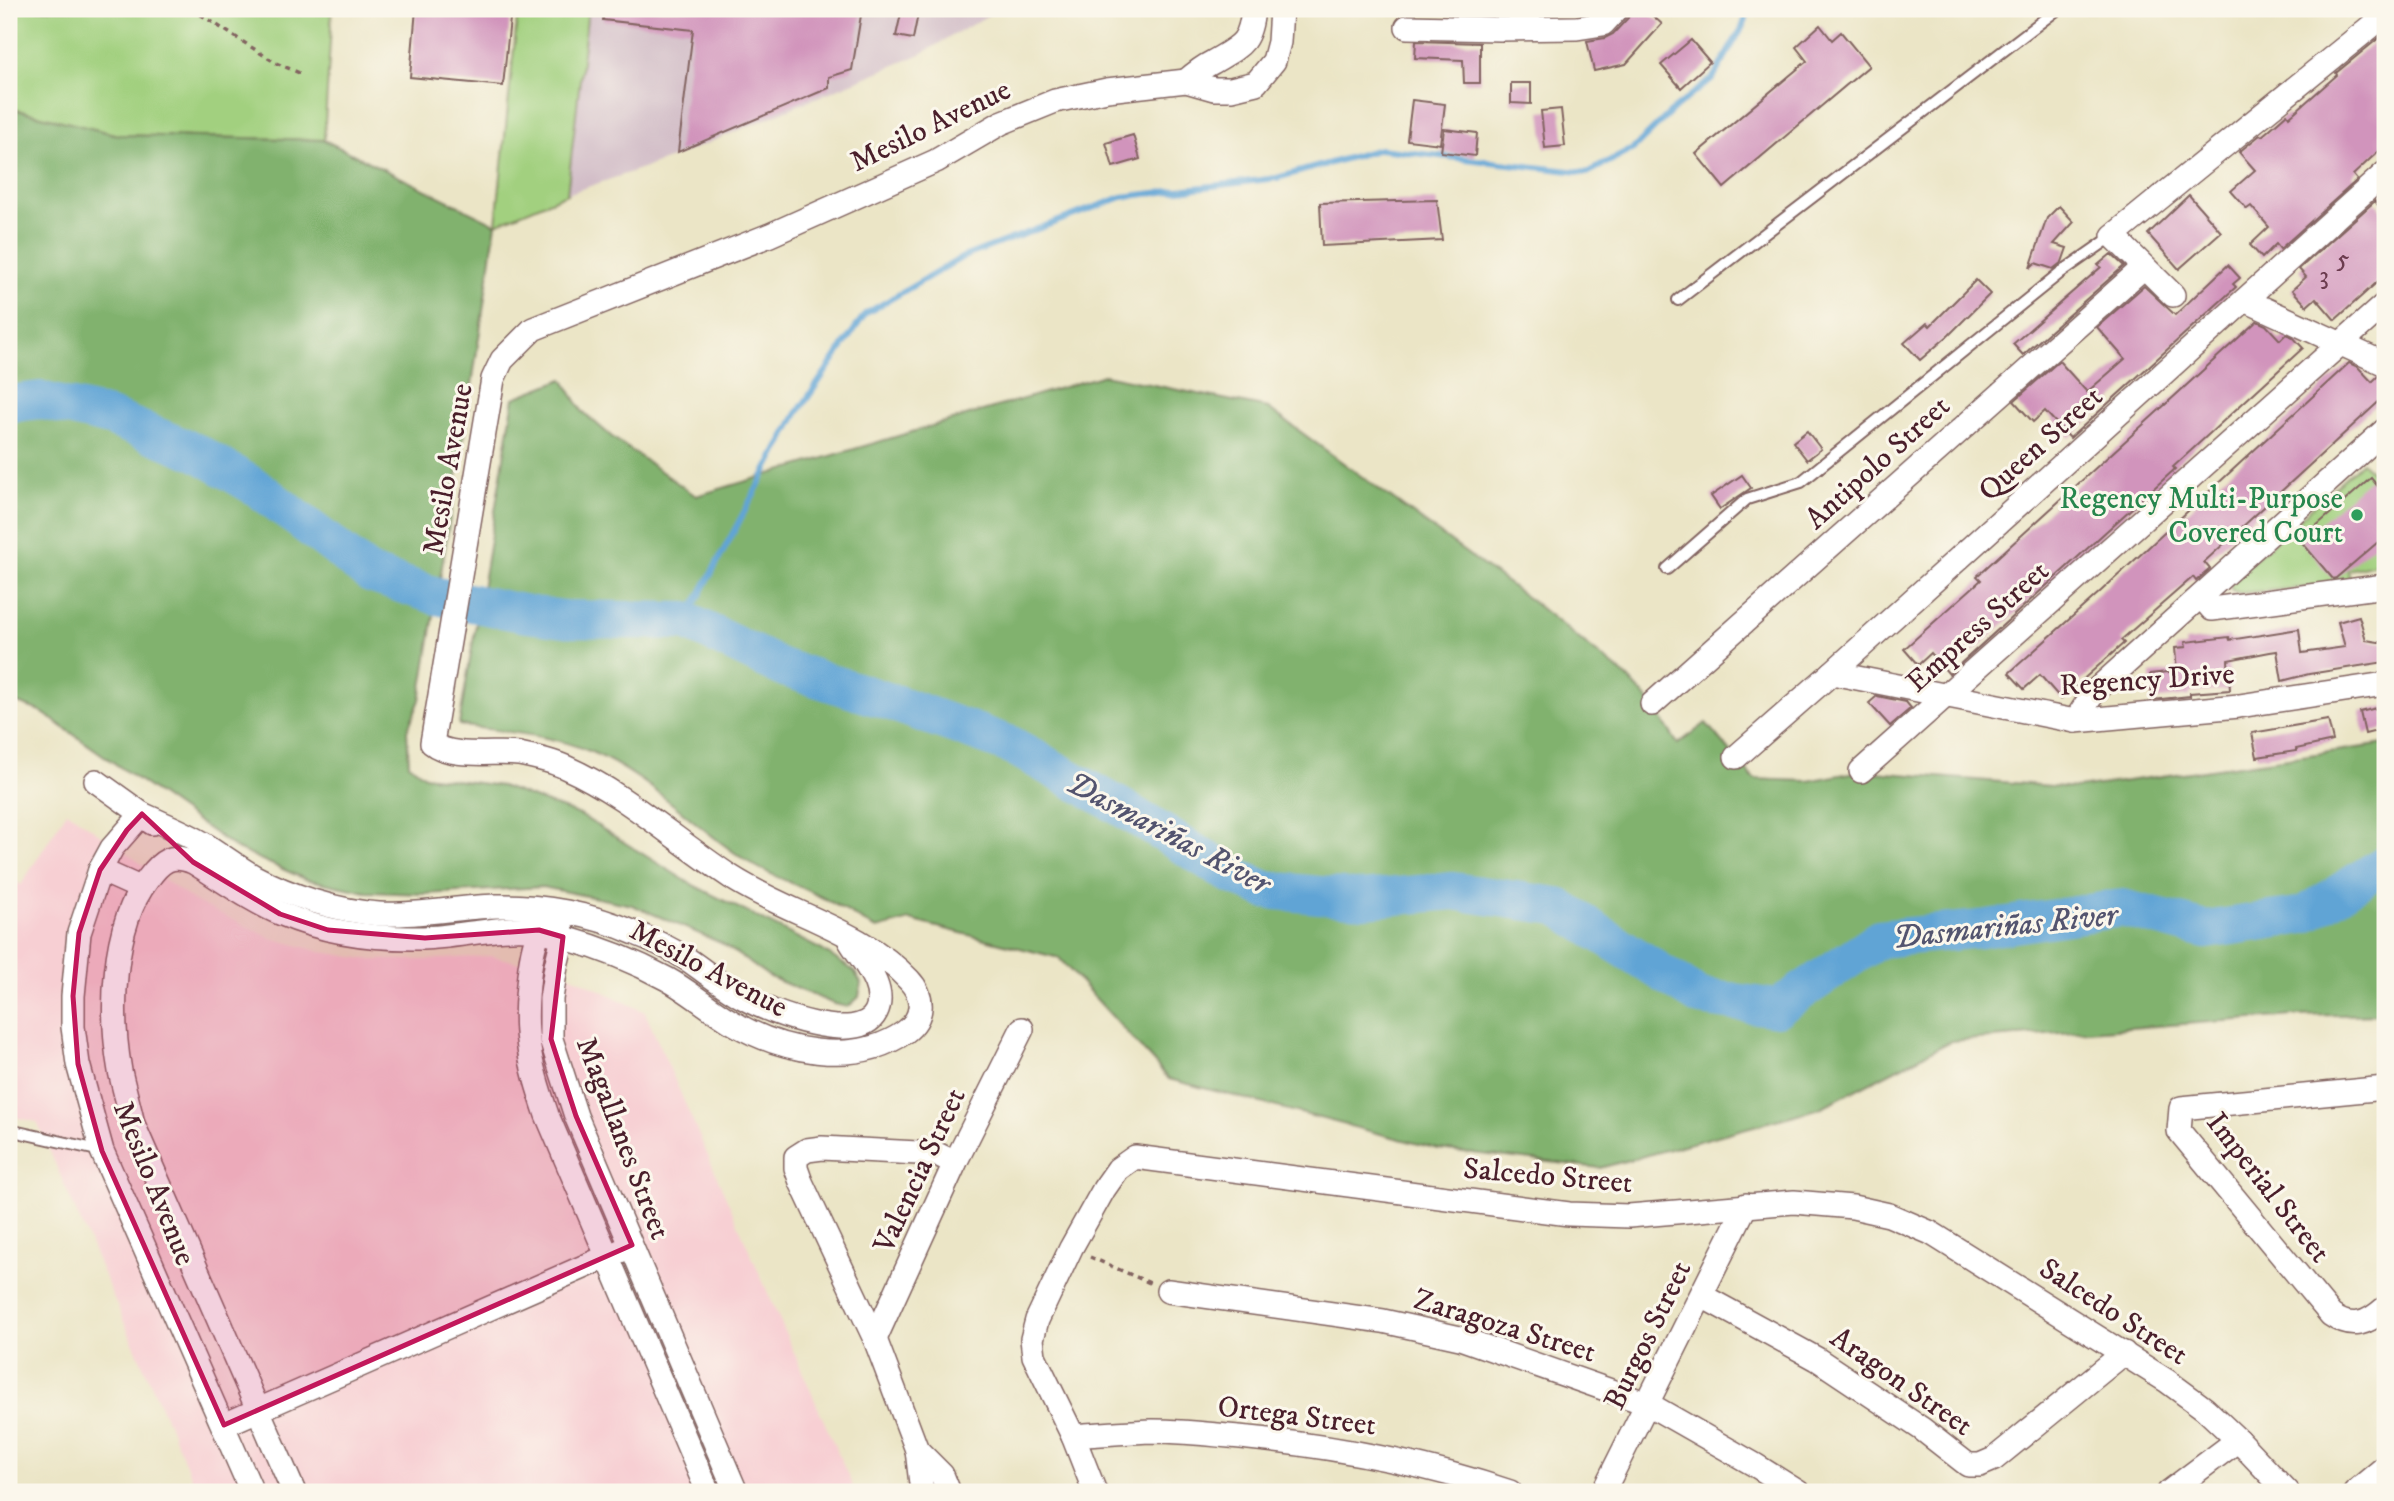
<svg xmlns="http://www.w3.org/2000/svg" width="2394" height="1501" viewBox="0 0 2394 1501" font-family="'IM FELL DW Pica',serif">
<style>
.built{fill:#f7cfd3}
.industrial{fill:#d2bdc7}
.green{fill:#a2d07f;stroke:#767855;stroke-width:2}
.forest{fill:#81b26e;stroke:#66684c;stroke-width:2}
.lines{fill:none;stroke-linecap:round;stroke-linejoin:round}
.stream{stroke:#61a4d5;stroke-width:6}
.river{stroke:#61a4d5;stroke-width:38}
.building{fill:#d194bc}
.service-casing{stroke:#826461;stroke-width:14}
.minor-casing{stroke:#826461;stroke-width:26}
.path{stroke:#826461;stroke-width:3.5;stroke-dasharray:5 5;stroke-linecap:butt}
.service{stroke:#fff;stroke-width:10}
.minor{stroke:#fff;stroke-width:23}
.marked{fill:#c2185b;fill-opacity:0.2;stroke:#c2185b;stroke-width:5;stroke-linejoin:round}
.leisure-dot{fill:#2e9e5b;stroke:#fbf7ec;stroke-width:2.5}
.labels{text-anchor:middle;stroke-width:6;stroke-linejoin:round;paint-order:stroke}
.number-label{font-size:26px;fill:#6c3c4f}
.street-label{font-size:30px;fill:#4a1f2b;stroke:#fbf7ec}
.leisure-label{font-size:30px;fill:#27864d;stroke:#fbf7ec;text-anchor:end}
.water-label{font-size:32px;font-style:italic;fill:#53546f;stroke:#fbf7ec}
</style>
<rect width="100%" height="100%" fill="#fbf7ec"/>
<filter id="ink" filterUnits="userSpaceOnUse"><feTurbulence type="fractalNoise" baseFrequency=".0143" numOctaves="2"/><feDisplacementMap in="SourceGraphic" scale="14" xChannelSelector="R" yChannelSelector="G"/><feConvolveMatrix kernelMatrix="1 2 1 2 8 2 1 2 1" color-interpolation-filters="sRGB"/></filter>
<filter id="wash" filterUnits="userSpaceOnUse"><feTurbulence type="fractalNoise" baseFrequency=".00686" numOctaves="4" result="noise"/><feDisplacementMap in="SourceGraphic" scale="28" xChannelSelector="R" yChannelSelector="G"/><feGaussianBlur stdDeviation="1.57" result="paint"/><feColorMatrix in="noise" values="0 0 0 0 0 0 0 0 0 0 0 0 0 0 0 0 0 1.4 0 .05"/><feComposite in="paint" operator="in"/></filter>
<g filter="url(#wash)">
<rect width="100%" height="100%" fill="#ebe5c6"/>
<path class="built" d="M67,811L194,901L271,938L322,952L371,960H425L492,956L572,976L645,1012L855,1492H198L37,1122L9,1116V877L21,885Z"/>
<path class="industrial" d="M588,9H999L921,54L672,158L567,194Z"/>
<g class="green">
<path d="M9,9H332L324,140L118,135L9,108Z"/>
<path d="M518,9H588L567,194L496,224Z"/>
<path d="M2362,462L2373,474L2385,462V562L2348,570L2351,584L2240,593L2231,590V581Z"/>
</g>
<g class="forest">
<path d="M9,108L118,135L324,140L496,224L471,391L420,700L407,731L409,764L425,776L501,786L580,815L691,884L822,950L854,971L861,983L859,997L848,1007L834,1004L770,977L721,943L632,905L542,887L425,894L366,892L305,879L237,849L40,711L9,700Z"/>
<path d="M1104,375L1268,408L1533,602L1628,678L1652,704L1678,744L1706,723L1754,779L1808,781L1861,771L2078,788L2385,744V1014L2293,1016L1951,1041L1820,1108L1600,1168L1438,1149L1169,1079L1059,958L910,920L877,929C857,918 838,905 817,895C794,883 768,875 745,860C693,826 648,775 589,751C549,734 501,732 459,725L514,398L563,379L582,411L612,437L696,496Z"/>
</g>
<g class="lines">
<path class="stream" d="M686,621L796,415L865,314L963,257L1122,197L1277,178L1380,149L1587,173L1633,149L1675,108L1713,78L1742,28L1749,9"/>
<path class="river" d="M9,404L40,400L110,417L198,453L259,489L370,574L437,596L527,614L564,619L686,621L781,667L894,703L1011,745L1119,806L1228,873L1266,890L1363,899L1453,891L1557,906L1700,997L1777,1008L1879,939L1981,929L2122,908L2206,930L2304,915L2385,864"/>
</g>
<g id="blocks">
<g class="building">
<path d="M416,9H511L503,86L410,77Z"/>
<path d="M604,9H862L852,70L829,77V88L678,152L693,30L603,20Z"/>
<path d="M902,9H919L913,39L896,36Z"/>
<path d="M1631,9H1645L1662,24L1626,64L1594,71L1587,41L1605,38L1613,34L1628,18Z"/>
<path d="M1820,25L1832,40L1841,32L1869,66L1724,188L1696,154L1807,61L1796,47Z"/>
<path d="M2385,33V145L2353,175L2357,180L2280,249L2276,244L2262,258L2250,245L2269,227L2251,206L2247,209L2231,191L2255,170L2239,152L2260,135L2262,136L2287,114L2289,117L2337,75L2336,73Z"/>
<path d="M1691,40L1710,62L1681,88L1661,65Z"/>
<path d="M1416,41L1480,43V83H1464L1463,60L1415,58Z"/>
<path d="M1511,83H1531V104L1511,103Z"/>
<path d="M1412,100L1445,104L1440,144L1407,140Z"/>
<path d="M1561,109L1565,146L1545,148L1541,111Z"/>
<path d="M1444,129L1477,133L1475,156L1441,152Z"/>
<path d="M1133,135L1140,159L1113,167L1106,143Z"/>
<path d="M2189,195L2221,232L2179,269L2148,234Z"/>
<path d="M1437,200L1442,240L1322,246L1320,203Z"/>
<path d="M2375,201L2385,215V275L2335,320L2316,298L2307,306L2292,290L2306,277L2299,269Z"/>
<path d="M2059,206L2074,222L2054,244L2067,248L2062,262L2053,269L2035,263L2030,268L2047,218Z"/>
<path d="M2111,254L2124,266L2023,355L2013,344L2101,267L2098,265Z"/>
<path d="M2228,265L2240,278L2233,284L2236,287L2070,438L2045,411L2033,422L2014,401L2059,361L2087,392L2125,359L2097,327L2144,286L2175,315Z"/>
<path d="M1976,280L1990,294L1949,335L1920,360L1904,343L1927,323L1930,326Z"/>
<path d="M2257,321L2266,325L2280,340L2286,334L2293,337L2303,348L2173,467L2175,469L1949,674L1931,653L1918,665L1904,649L1981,580L1977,576Z"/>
<path d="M2349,363L2358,367L2372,382L2378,376L2385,378V396L2204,562L2210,569L2196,581L2193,577L2121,640L2124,643L2061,699L2040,675L2024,689L2009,673L2101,591Z"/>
<path d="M1807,431L1821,449L1807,460L1793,442Z"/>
<path d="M1742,475L1751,488L1720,509L1711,496Z"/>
<path d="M2371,478L2385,495V536L2336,578L2333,579L2300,540Z"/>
<path d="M2359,616L2366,640L2385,643V662L2309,674L2282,681L2277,651L2270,652L2228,660L2230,690L2190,693V696L2152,700L2150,674L2177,671L2175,648L2186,647L2185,642L2229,637L2230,640L2299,629L2302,653L2345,647L2338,622Z"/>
<path d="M1877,696L1906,702L1911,708L1890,726L1869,703Z"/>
<path d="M2385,706V729L2365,734L2360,712Z"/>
<path d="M2328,720L2333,741L2296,749V751L2257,757L2252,733Z"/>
</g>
</g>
</g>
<g filter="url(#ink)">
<use href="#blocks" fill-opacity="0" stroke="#826461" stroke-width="2"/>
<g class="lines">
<g class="service-casing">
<g id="service">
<path d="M1678,300L2058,9"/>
<path d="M1667,569L1747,499L1801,482L2060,273L2113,236"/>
<path d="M9,1130L102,1151"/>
</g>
</g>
<g class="minor-casing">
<g id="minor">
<path d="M1407,27L1500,29L1577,28L1603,24L1617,9"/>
<path d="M1186,81C1194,74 1203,67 1213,62C1240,46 1250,44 1253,9"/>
<path d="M2173,295L2113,236L2385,15"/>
<path d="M2245,300L2385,364"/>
<path d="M2201,596L2212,609L2385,586"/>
<path d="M1832,673L2075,721L2239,706L2385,684"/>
<path d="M1652,704L2144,267"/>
<path d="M2075,721L2094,692L2385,430"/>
<path d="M1736,757L1832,673L2385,173"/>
<path d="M1861,771L2385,304"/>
<path d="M96,781L142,814L152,823"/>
<path d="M142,814C163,824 185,832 204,844C220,854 236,866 253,876C290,896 337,911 379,914C418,916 457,907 496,906C542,905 592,914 635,933C653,940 671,949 687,959C706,972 724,987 744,998C769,1012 859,1047 876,1012C888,988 862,961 850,941"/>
<path d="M142,814L112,848L100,870L79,933L73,996V1027L78,1064L102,1151L252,1492"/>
<path d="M100,870L140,888"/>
<path d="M550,920C546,924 541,928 539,932C528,956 524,1016 528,1041C531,1067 539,1091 547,1115L708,1492"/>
<path d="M561,925L563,937L556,966L551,999V1039L576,1116L736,1492"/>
<path d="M2385,1088L2181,1108L2179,1131L2331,1315C2352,1330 2367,1324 2385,1308"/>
<path d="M1168,1291L1383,1321L1460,1338L1648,1404L1755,1465L1798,1492"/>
<path d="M1702,1296L1817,1359L1922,1429L1968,1465H1980L1994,1459L2124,1353"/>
<path d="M875,1339L955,1163L1022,1029"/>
<path d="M224,1425L620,1251"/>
<path d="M1073,1436C1099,1434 1126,1432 1153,1431C1185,1431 1217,1435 1249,1438C1338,1447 1424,1463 1510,1492"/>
<path d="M917,1450L942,1475L949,1492"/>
<path d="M294,1492L133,1124C129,1106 124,1089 120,1071C110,1015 111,926 148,879C161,861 171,853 193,862C221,879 251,901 282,914C326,933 375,939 423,938C461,937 500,925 539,930C548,932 557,935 565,938C601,948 634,961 667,979C689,991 708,1008 730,1021C780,1051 854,1068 905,1032C924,1018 925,997 909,980C861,929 788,914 731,877C676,841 626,794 565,767C552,761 534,757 519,754C495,751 451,759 432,743L493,379L502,360L533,329L770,235L936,161L1001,123L1055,101L1107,90L1186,81L1214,89H1231L1256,83L1274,61L1279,42L1281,9"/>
<path d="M922,1492L917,1450L875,1339L801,1182L796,1168V1157L807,1150L822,1148L937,1154L955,1163"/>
<path d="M1095,1492L1073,1436L1034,1356L1032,1339L1037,1320L1071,1248L1104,1189L1118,1169L1135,1157L1569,1214L1629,1216L1794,1202L1853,1207L1889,1215L1931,1233L2167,1381L2205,1409L2238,1440L2287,1492"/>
<path d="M1603,1492L1746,1205"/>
<path d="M2169,1492L2238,1440"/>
<path d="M2355,1492L2385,1467"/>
</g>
</g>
<g class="path">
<path d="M192,9L276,63L302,74"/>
<path d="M1090,1257L1150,1283"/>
</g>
<use href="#service" class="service"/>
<use href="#minor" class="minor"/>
</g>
</g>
<path class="marked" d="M142,814L193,862L280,914L328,930L425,938L539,930L563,937L551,1039L576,1116L632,1245L224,1425L102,1151L78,1064L73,996L79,933L100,870L127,830Z"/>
<circle class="leisure-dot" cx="2357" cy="515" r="7"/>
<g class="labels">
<g class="number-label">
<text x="2343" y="267">5</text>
<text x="2324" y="284">3</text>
</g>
<g class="street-label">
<text transform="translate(930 125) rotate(-26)" y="10">Mesilo Avenue</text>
<text transform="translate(2040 443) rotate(-42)" y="10">Queen Street</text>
<text transform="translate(1877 462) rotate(-42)" y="10">Antipolo Street</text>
<text transform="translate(447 469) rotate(-80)" y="10">Mesilo Avenue</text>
<text transform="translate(1977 626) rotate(-42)" y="10">Empress Street</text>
<text transform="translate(2147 679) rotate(-4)" y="10">Regency Drive</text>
<text transform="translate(709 968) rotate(28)" y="10">Mesilo Avenue</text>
<text transform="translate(624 1138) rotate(69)" y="10">Magallanes Street</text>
<text transform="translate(919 1170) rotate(-65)" y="10">Valencia Street</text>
<text transform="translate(1548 1175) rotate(5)" y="10">Salcedo Street</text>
<text transform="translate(155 1183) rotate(68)" y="10">Mesilo Avenue</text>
<text transform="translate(2269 1187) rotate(52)" y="10">Imperial Street</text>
<text transform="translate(2114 1311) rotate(33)" y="10">Salcedo Street</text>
<text transform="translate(1505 1325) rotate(17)" y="10">Zaragoza Street</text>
<text transform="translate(1647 1335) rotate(-64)" y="10">Burgos Street</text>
<text transform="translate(1902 1381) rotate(35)" y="10">Aragon Street</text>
<text transform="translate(1297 1415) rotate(7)" y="10">Ortega Street</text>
</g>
<g class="leisure-label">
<text x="2343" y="508">Regency Multi-Purpose<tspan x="2343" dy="34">Covered Court</tspan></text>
</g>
<g class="water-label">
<text transform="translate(1169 832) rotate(28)" y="11">Dasmariñas River</text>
<text transform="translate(2005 925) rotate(-6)" y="11">Dasmariñas River</text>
</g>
</g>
<rect width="2394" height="1501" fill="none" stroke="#fbf7ec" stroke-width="35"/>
</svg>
